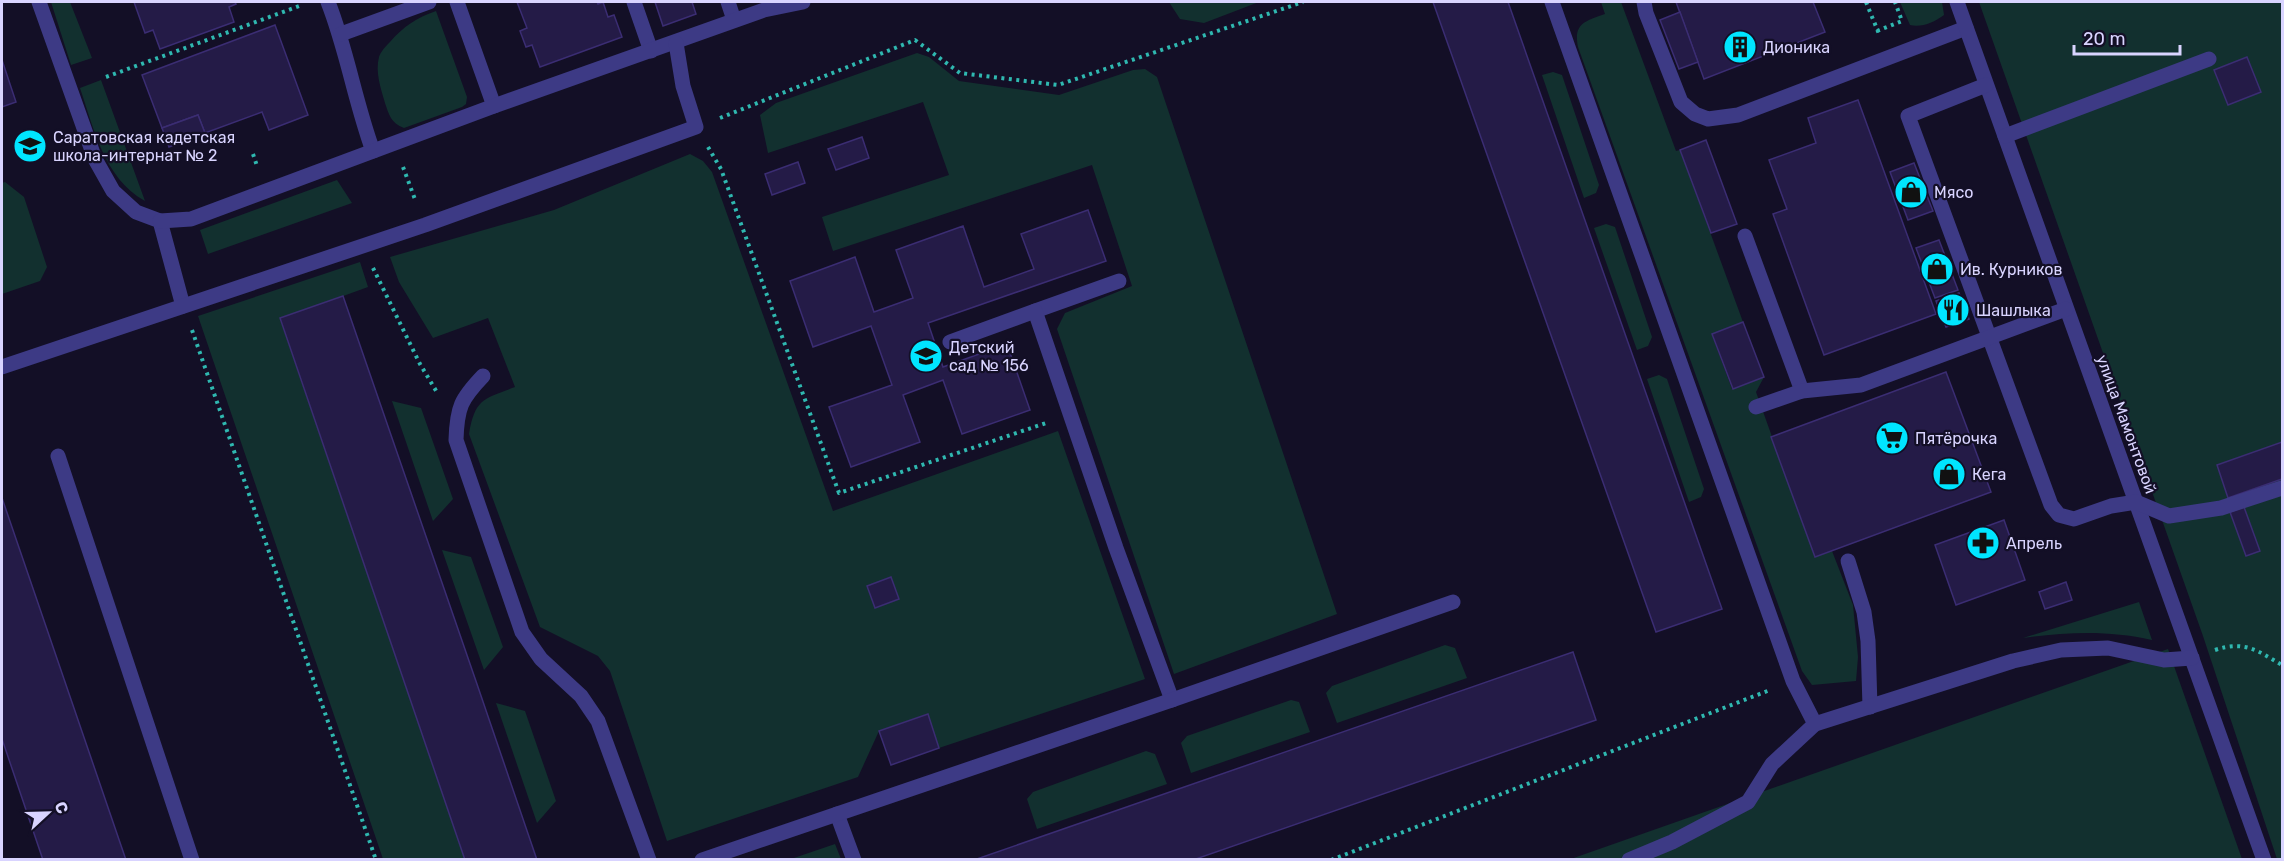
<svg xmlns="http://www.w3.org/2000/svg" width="2284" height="861" viewBox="0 0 2284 861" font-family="Rubik,sans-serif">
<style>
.green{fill:#12302f}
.building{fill:#241b47;stroke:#3b2d73;stroke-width:1.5}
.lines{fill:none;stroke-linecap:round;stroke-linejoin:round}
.path{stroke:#2fb8b0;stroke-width:4;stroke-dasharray:3 4.5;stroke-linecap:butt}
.minor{stroke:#3d3a85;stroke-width:15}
.labels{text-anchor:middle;stroke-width:4.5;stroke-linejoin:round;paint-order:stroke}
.poi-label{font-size:16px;fill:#d9d4ff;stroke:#130f26;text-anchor:start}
.street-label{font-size:16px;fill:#d9d4ff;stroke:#130f26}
</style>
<rect width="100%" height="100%" fill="#130f26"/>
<g class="green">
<path d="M51,2H70L92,58L71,65Z"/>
<path d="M1169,2H1259L1204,23L1180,19Z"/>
<path d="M1601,2H1621L1676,151L1680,150L1743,322L1712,335L1732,389L1764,377L1756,392L1815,557L1832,551L1853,605L1858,657L1856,681L1812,685L1802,671L1578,47C1573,23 1586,21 1605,14Z"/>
<path d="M1900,2H1942L1944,15C1935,22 1921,28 1910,25Z"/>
<path d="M1979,2H2282V859H2277L2203,636Z"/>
<path d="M436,11L467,97L466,104L462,107L404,128C391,123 389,115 385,103C381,89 375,72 379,57C381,51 386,46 390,42C404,26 416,18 436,11Z"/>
<path d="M917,53L929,57L959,81L1059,95L1133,70L1145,69L1157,77L1337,614L1174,674L1057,329L1065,313L1132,286L1092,165L833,251L822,217L949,175L923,102L768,153L760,115L776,103Z"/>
<path d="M1553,72L1562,75L1599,185L1596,193L1584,198L1542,75Z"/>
<path d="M101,80L145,201C104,178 94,129 80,88Z"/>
<path d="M690,154L703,161L712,172L833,511L1058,431L1145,679L939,748L927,714L879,731L858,777L667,841L610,671L598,656L540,627L469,434C475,398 484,399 515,387L488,318L433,338L399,282L390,257L554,210Z"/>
<path d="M337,180L352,203L208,254L200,230Z"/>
<path d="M5,182L24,197L47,267L40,281L2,294V183Z"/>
<path d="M1606,224L1615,227L1652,337L1648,346L1637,350L1594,228Z"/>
<path d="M360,262L368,287L280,319L465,859H383L198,316Z"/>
<path d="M1659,375L1667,379L1704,489L1701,497L1689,502L1647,379Z"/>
<path d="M392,401L421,408L453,499L433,521Z"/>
<path d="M442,550L471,557L503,647L484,670Z"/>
<path d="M2139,602L2152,640C2108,630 2068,632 2023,638Z"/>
<path d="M1445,645L1455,648L1467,678L1337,723L1326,693L1332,686Z"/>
<path d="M2168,649L2242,859L1568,860Z"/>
<path d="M1291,700L1299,702L1310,732L1191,773L1181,743L1187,736Z"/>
<path d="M496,703L525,711L556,801L537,823Z"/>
<path d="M1146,751L1155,754L1167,784L1037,829L1027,799L1033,792Z"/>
<path d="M835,844L841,859H791Z"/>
</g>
<g class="building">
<path d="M134,2H235L236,4L229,7L234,22L160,49L153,30L145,33Z"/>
<path d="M517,2H597L598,4L603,2L608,17L614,15L622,37L540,67L532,45L526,47L520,31L527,28Z"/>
<path d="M655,2H692L696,14L663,26Z"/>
<path d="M1433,2H1508L1722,609L1656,632Z"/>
<path d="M1676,2H1813L1825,32L1704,79Z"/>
<path d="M1680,12L1698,62L1679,69L1660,20Z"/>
<path d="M275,25L308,115L269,130L262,112L205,133L198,115L162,128L142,75Z"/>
<path d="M2247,57L2261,92L2228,105L2214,70Z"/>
<path d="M2,60L16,102L2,107Z"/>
<path d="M1858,100L1936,314L1824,355L1773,214L1787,209L1769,160L1816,143L1808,118Z"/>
<path d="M198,115L205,133L169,147L162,128Z"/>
<path d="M862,137L869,158L836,170L828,149Z"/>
<path d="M1706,140L1737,224L1711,233L1680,150Z"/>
<path d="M798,162L805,183L772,195L765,174Z"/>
<path d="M1914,163L1933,211L1908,220L1890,172Z"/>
<path d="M1088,210L1106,261L928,323L943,367L1007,344L1030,410L962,434L943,380L903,395L920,442L851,467L829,407L892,385L871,326L813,347L790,281L855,257L874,312L913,298L896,250L963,226L984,287L1034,269L1021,234Z"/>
<path d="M1939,240L1958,290L1935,298L1916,248Z"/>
<path d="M1959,293L1969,319L1946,327L1936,301Z"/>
<path d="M343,296L478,687L537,860H465L280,318Z"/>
<path d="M1743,322L1764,377L1733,389L1712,334Z"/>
<path d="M1946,372L1991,492L1815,557L1771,437Z"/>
<path d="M2282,442V479L2228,498L2217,465Z"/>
<path d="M2,498L126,860H43L2,739Z"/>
<path d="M2244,507L2260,551L2246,556L2230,512Z"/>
<path d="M2004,520L2025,580L1956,605L1935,545Z"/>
<path d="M891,577L899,599L875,608L867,586Z"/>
<path d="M2066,582L2072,600L2045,609L2039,592Z"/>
<path d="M1573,652L1596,720L1193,860H974Z"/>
<path d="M928,714L939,748L891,765L879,731Z"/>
</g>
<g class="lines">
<g class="path">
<path d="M1866,2L1879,34"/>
<path d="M1877,31L1902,21L1895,2"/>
<path d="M106,77L302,5"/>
<path d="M720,118L915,40L960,73L1058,85L1303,2"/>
<path d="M708,147L721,169L839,493L1046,423"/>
<path d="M253,154L257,166"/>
<path d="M403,167L416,202"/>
<path d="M373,268L420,364L438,394"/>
<path d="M192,330L376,860"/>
<path d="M2215,650C2245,640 2258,651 2282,665"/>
<path d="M1331,860L1770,690"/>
</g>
<g class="minor">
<path d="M39,2L95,159L113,191L136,212L160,221L183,306"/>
<path d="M328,2C347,50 355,102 373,151"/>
<path d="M457,2L494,106"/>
<path d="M634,2L651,51"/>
<path d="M728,2L734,20"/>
<path d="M1552,2L1793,681L1815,724"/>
<path d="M1644,2L1646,13L1681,102L1695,114L1708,119L1738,115L1966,28"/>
<path d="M1957,2L2264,860"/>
<path d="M341,34L429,2"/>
<path d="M1986,85L1908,116L2051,505L2059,515L2074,519L2111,506L2136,502L2169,516L2221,508L2282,488"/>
<path d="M2005,136L2209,59"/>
<path d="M160,221L191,219L494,106L764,10L803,2"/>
<path d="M1745,236L1802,391"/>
<path d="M1035,311L1119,281"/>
<path d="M950,342L1035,311L1116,548L1172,700"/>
<path d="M2,367L425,225L696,127L683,86L676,43"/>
<path d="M483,376C461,399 457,407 456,440L522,632L541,659L581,696L598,721L649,860"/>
<path d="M1756,407L1802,391L1861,385L2066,309"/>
<path d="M58,456L192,860"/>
<path d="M1848,561L1864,612L1868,641L1870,707"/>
<path d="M837,814L854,860"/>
<path d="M702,860L1172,700L1453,602"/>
<path d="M1629,860L1672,842L1748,802L1772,764L1815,724L2013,661L2061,650L2108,648L2164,660L2192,658"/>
</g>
</g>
<defs>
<g id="building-disc" transform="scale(1.725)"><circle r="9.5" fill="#00e5ff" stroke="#130f26"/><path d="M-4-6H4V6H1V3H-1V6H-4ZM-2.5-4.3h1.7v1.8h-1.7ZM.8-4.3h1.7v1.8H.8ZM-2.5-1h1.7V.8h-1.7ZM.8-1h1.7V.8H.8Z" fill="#111"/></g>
<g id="school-disc" transform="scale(1.725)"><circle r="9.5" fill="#00e5ff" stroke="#130f26"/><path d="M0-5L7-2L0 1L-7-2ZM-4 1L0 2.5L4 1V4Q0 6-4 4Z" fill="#111"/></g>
<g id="shop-disc" transform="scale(1.725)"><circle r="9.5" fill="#00e5ff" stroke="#130f26"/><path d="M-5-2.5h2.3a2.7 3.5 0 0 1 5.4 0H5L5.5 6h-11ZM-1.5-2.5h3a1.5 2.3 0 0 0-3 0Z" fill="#111"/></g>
<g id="restaurant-disc" transform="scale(1.725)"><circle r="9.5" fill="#00e5ff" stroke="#130f26"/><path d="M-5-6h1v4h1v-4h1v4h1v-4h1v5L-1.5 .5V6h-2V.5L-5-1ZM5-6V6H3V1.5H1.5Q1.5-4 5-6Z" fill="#111"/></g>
<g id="supermarket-disc" transform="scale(1.725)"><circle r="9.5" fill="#00e5ff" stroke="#130f26"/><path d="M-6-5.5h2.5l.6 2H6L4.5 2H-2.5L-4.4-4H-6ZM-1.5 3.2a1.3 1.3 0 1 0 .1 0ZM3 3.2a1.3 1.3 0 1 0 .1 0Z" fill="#111"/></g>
<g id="pharmacy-disc" transform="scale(1.725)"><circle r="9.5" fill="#00e5ff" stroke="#130f26"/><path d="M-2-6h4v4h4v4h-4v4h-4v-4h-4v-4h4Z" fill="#111"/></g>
</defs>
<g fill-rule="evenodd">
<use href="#building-disc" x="1740" y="47"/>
<use href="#school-disc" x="30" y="146"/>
<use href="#shop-disc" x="1911" y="192"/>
<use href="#shop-disc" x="1937" y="269"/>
<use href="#restaurant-disc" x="1953" y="310"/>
<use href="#school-disc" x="926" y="356"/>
<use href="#supermarket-disc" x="1892" y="438"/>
<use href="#shop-disc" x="1949" y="474"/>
<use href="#pharmacy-disc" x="1983" y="543"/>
</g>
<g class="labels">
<g class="poi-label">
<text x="1763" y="53">Дионика</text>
<text x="53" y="143">Саратовская кадетская<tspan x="53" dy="18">школа-интернат № 2</tspan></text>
<text x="1934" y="198">Мясо</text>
<text x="1960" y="275">Ив. Курников</text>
<text x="1976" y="316">Шашлыка</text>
<text x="949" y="353">Детский<tspan x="949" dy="18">сад № 156</tspan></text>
<text x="1915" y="444">Пятёрочка</text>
<text x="1972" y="480">Кега</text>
<text x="2006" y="549">Апрель</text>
</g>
<g class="street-label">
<text transform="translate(2127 424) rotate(70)" y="6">улица Мамонтовой</text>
</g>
</g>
<rect width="2284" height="861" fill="none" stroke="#d9d4ff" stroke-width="6"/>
<g transform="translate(48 813) rotate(68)" stroke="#130f26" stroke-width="4.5" paint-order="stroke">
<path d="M0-4.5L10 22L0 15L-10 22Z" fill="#d9d4ff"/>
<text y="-9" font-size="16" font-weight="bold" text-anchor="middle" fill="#d9d4ff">С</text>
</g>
<path d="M2074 45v9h106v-9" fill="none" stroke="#d9d4ff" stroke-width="3"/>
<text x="2083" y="45" font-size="18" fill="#d9d4ff" stroke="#130f26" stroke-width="4.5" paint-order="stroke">20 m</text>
</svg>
